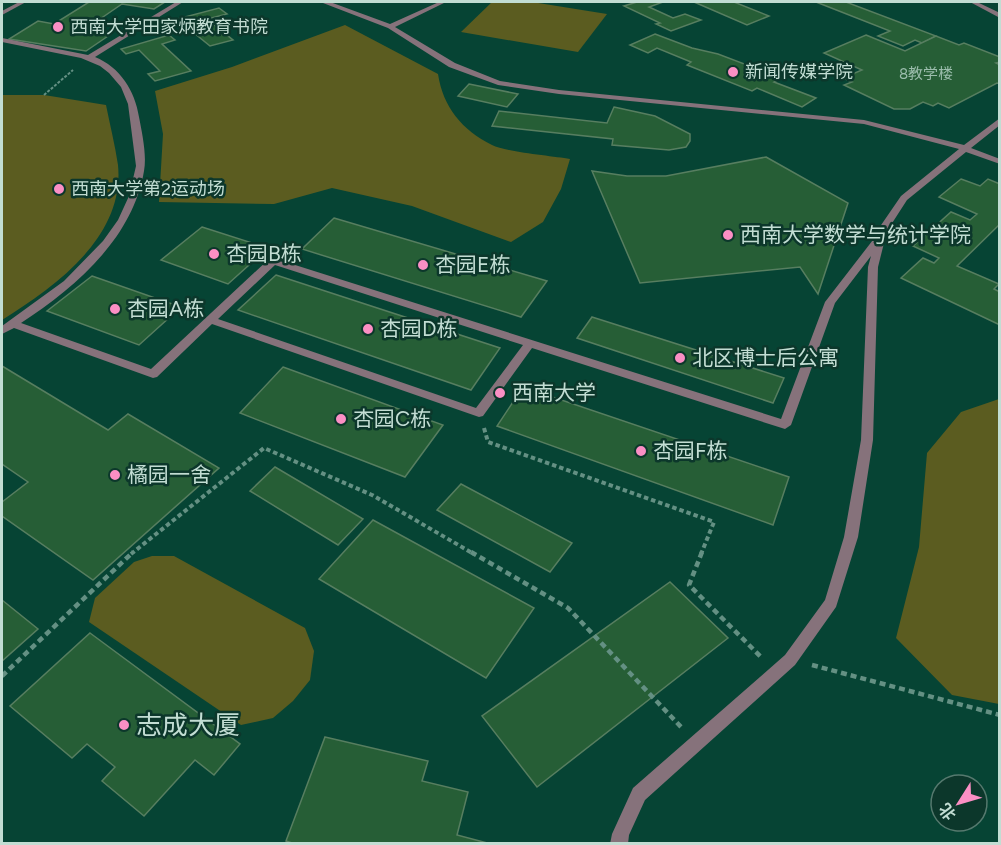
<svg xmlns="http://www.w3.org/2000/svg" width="1001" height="845" viewBox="0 0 1001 845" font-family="Figtree,'Noto Sans SC',sans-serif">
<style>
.green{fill:#5b5c20}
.building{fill:#265e36;stroke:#577e60;stroke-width:1.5}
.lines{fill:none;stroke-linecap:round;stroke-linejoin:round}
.path-far2{stroke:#649083;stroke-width:2;stroke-dasharray:3 1.5;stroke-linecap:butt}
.path-far1{stroke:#649083;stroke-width:4;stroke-dasharray:4.5 3;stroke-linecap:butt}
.path{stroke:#649083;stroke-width:4.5;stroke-dasharray:6 4;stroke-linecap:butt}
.lane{fill:#86727b;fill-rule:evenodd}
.poi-dot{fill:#fb8fc4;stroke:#0c372b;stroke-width:2}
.labels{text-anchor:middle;stroke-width:5;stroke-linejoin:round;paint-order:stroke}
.far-number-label{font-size:15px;fill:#9bbdac}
.far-poi-label{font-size:18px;fill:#c2ddd3;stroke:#0c372b;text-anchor:start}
.poi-label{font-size:21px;fill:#c2ddd3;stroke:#0c372b;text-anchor:start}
.near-poi-label{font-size:26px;fill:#c2ddd3;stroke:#0c372b;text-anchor:start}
</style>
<rect width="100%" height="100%" fill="#064434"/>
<g class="green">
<path d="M492,2H532L607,14L578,52L461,32Z"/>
<path d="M345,25L438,74C443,107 462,130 492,145C506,152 552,156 570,159L561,189L543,222L511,242L412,206L332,188L274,204L159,202L163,134L155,91L232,67Z"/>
<path d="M2,95H44L106,105C110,125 115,145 118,165C125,237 56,286 2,320Z"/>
<path d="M999,399H1000L999,704L952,695L896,638L919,547L927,453L961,412Z"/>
<path d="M152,556H174L305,628L314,651L310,680L293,701L273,718L241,725L89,622L95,598L134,562Z"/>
</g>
<g class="building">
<path d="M89,2H165L154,9L122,4L84,30L111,34L86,51L9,39L38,21L54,24Z"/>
<path d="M637,2H663L649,7L673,18L685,14L701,20L671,31L656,24L660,23L624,6Z"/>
<path d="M694,2H734L769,16L747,25Z"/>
<path d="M816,2H846L936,36L922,43L915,40L903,46L878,36L890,31Z"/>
<path d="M219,8L227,14L207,19L233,40L210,46L177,19Z"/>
<path d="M655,34L692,48L718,54L781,78L774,82L816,98L802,107L757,88L752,91L687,65L691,62L657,48L648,53L630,45Z"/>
<path d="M169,35L175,40L162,44L191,71L155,81L148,74L160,71L139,50L126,54L121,49Z"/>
<path d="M866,35L905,51L936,36L959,45L964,43L1000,57V62L996,63L1000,65V84L997,83L949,108L938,103L933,106L923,102L910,109H894L844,85L852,82L843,78L862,70L824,53Z"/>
<path d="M469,84L518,94L507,107L458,96Z"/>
<path d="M614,107L655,116L690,134V141L686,147L669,150L612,145L613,139L492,126L499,111L607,123Z"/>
<path d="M766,157L848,203L818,294L800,267L640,283L592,171L627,176H666Z"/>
<path d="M961,179L980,186L988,179L1000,184V224L957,266L999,284L994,289L1000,292V325L901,278L923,258L934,263L939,258L913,246L951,212L970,220L977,214L939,197Z"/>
<path d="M334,218L547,281L521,317L302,249Z"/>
<path d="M202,227L268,248L228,284L161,260Z"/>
<path d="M276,275L500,348L471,390L238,310Z"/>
<path d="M92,276L181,307L139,345L47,311Z"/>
<path d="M592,317L784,378L773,403L577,338Z"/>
<path d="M2,366L108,430L128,414L219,468L93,580L2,516V502L28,482L2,464Z"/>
<path d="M283,367L443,425L405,477L240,413Z"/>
<path d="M523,387L789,477L773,525L497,426Z"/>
<path d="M275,467L363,519L338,545L250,491Z"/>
<path d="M461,484L572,543L550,572L437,510Z"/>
<path d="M373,520L534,608L486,678L319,579Z"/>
<path d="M670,582L728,638L537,787L482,716Z"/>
<path d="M2,600L38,629L2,661Z"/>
<path d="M90,633L240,744L214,775L195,760L144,816L102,781L115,767L87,744L72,758L10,706Z"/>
<path d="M325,737L428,761L422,781L468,792L457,835L491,844H295L286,841Z"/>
</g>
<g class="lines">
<path class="path-far2" d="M44,95L73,70"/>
<g class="path-far1">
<path d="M484,428L488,442L714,522L701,554"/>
<path d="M131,554L264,448L372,495L474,554"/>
</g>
<g class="path">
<path d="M471,552L568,608L682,728"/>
<path d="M702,552L689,585L762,658"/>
<path d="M812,665L1000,715"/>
<path d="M2,676L133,552"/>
</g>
<g class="lane">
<path d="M19,2H26L2,15V11Z"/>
<path d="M176,2H183L95,57C120,67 135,91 139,117C142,133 147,155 144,171C133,238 75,288 21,323L151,369L269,259L273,258L781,419L825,302L876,236L877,231L901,196L959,149L864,124L559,94L498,85L449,67L388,28L323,3L322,2H330L390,24L439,2H446L395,27L455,63L500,81L559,90L864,120L964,145L1000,118V125L971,148L1000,159V164L966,152L907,200L887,231L878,267L873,440L858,537L836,607L795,665L645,800L629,835L628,844H610L612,834L633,788L785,655L825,600L844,537L861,440L868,267L871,256L835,303L791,425L785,429L532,348L483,416L479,417L212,324L157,377L153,378L14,328L2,334V326L64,281L103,241L118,220L129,196L136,166L128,104L121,87L109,73L100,66L81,58L2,42V38L88,55ZM275,265L523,345L476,408L218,319Z"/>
<path d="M970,2H977L1000,13V18Z"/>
</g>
</g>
<g class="poi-dot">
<circle cx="58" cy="27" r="6"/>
<circle cx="733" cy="72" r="6"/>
<circle cx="59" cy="189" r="6"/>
<circle cx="728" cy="235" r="6"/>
<circle cx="214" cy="254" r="6"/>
<circle cx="423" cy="265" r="6"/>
<circle cx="115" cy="309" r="6"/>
<circle cx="368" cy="329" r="6"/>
<circle cx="680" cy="358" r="6"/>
<circle cx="500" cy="393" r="6"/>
<circle cx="341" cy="419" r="6"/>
<circle cx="641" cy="451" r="6"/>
<circle cx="115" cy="475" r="6"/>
<circle cx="124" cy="725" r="6"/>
</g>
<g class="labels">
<g class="far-number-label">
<text x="926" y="79">8教学楼</text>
</g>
<g class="far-poi-label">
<text x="70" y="33">西南大学田家炳教育书院</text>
<text x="745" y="78">新闻传媒学院</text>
<text x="71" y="195">西南大学第2运动场</text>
</g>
<g class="poi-label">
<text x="740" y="242">西南大学数学与统计学院</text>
<text x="226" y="261">杏园B栋</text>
<text x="435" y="272">杏园E栋</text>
<text x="127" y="316">杏园A栋</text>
<text x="380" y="336">杏园D栋</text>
<text x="692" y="365">北区博士后公寓</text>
<text x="512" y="400">西南大学</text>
<text x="353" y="426">杏园C栋</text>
<text x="653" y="458">杏园F栋</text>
<text x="127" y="482">橘园一舍</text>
</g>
<g class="near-poi-label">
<text x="136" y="734">志成大厦</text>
</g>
</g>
<rect width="1001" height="845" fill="none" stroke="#c2ddd3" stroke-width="6"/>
<g transform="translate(959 803) rotate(233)"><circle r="28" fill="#0c372b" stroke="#55796e" stroke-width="1.5"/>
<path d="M0-4.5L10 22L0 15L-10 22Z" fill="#fb8fc4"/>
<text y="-9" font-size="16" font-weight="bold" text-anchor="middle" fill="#c2ddd3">北</text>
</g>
</svg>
